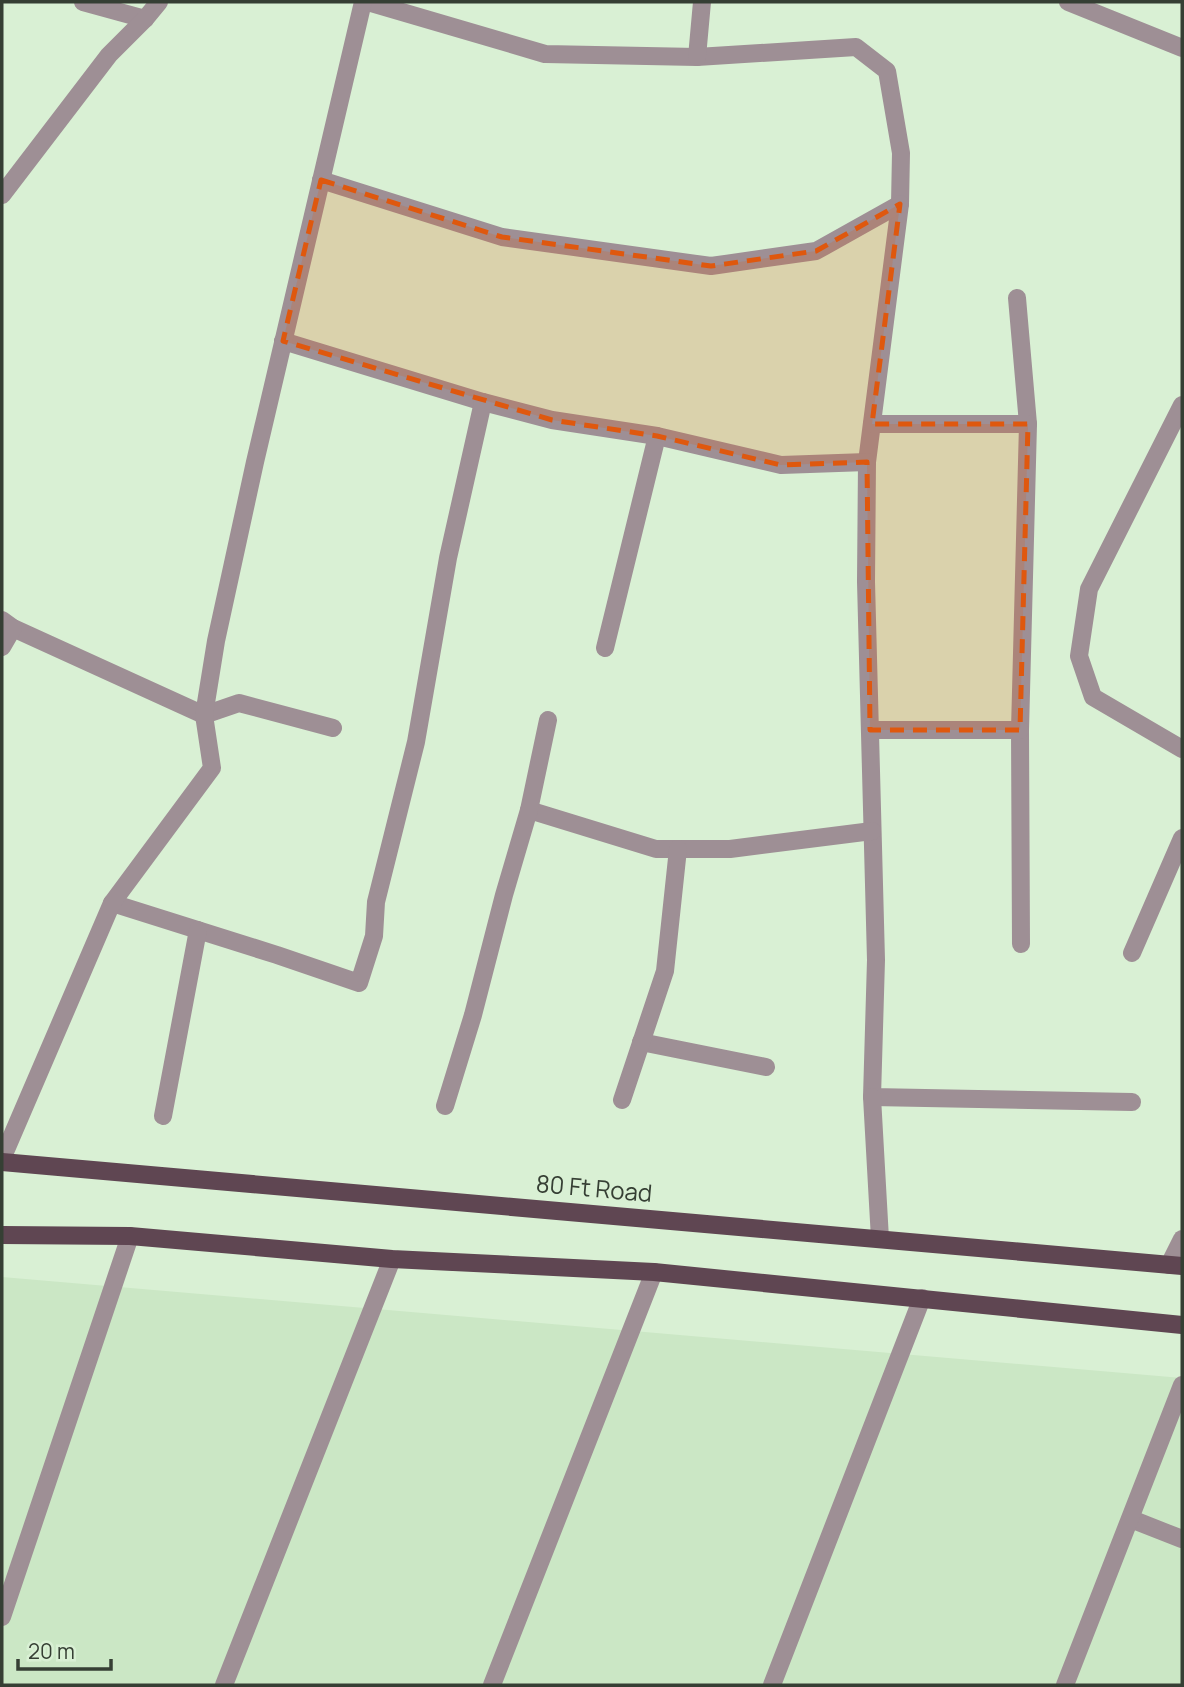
<svg xmlns="http://www.w3.org/2000/svg" width="1184" height="1687" viewBox="0 0 1184 1687" font-family="Manrope,sans-serif">
<style>
.built{fill:#cbe7c5}
.lines{fill:none;stroke-linecap:round;stroke-linejoin:round}
.minor{stroke:#9e8f95;stroke-width:18}
.major{stroke:#5f4652;stroke-width:18}
.marked{fill:#df580e;fill-opacity:0.2;stroke:#df580e;stroke-width:5;stroke-dasharray:14 9;stroke-linejoin:round}
.labels{text-anchor:middle;stroke-width:5;stroke-linejoin:round;paint-order:stroke}
.street-label{font-size:24px;fill:#363f34;stroke:#d9f0d4}
</style>
<rect width="100%" height="100%" fill="#d9f0d4"/>
<path class="built" d="M2,1277L1182,1378V1685H2Z"/>
<g class="lines">
<g class="minor">
<path d="M83,2L145,19"/>
<path d="M368,2L545,54L697,57L856,47L887,71L901,153L900,204L867,462L866,582L876,960L872,1097L1132,1102"/>
<path d="M1068,2L1182,48"/>
<path d="M697,57L702,2"/>
<path d="M321,180L502,237L711,266L816,251L900,204"/>
<path d="M2,195L109,55L145,19L159,2"/>
<path d="M1017,298L1028,424L1020,730L1021,944"/>
<path d="M283,341L483,402L552,420L657,436L781,465L867,462"/>
<path d="M1182,405L1089,589L1079,656L1093,697L1182,749"/>
<path d="M872,424H1028"/>
<path d="M2,620L13,628L204,715L239,703L333,728"/>
<path d="M2,647L13,628"/>
<path d="M605,648L657,436"/>
<path d="M870,730H1020"/>
<path d="M529,810L656,849H730L872,831"/>
<path d="M112,903L277,955L359,983L374,936L376,902L416,742L448,558L483,402"/>
<path d="M1132,953L1182,838"/>
<path d="M641,1042L766,1067"/>
<path d="M872,1097L880,1239"/>
<path d="M622,1100L665,971L678,849"/>
<path d="M445,1106L473,1015L504,895L529,810L548,720"/>
<path d="M163,1116L198,930"/>
<path d="M2,1159L112,903L212,768L204,715L216,641L255,462L363,2"/>
<path d="M1169,1265L1182,1239"/>
<path d="M1131,1519L1182,1539"/>
<path d="M2,1617L130,1236"/>
<path d="M224,1685L392,1259"/>
<path d="M492,1685L654,1272"/>
<path d="M772,1685L922,1298"/>
<path d="M1065,1685L1182,1385"/>
</g>
<g class="major">
<path d="M2,1162L1182,1266"/>
<path d="M2,1235L130,1236L392,1259L654,1272L1182,1325"/>
</g>
</g>
<path class="marked" d="M321,180L502,237L711,266L816,251L900,204L872,424H1028L1020,730H870L867,462L781,465L657,436L552,420L283,341Z"/>
<g class="labels">
<g class="street-label">
<text transform="translate(594 1189) rotate(5)" y="8">80 Ft Road</text>
</g>
</g>
<rect width="1184" height="1687" fill="none" stroke="#363f34" stroke-width="7"/>
<path d="M18 1659v10h93v-10" fill="none" stroke="#363f34" stroke-width="3.5"/>
<text x="28" y="1659" font-size="21" fill="#363f34" stroke="#d9f0d4" stroke-width="5" paint-order="stroke">20 m</text>
</svg>
